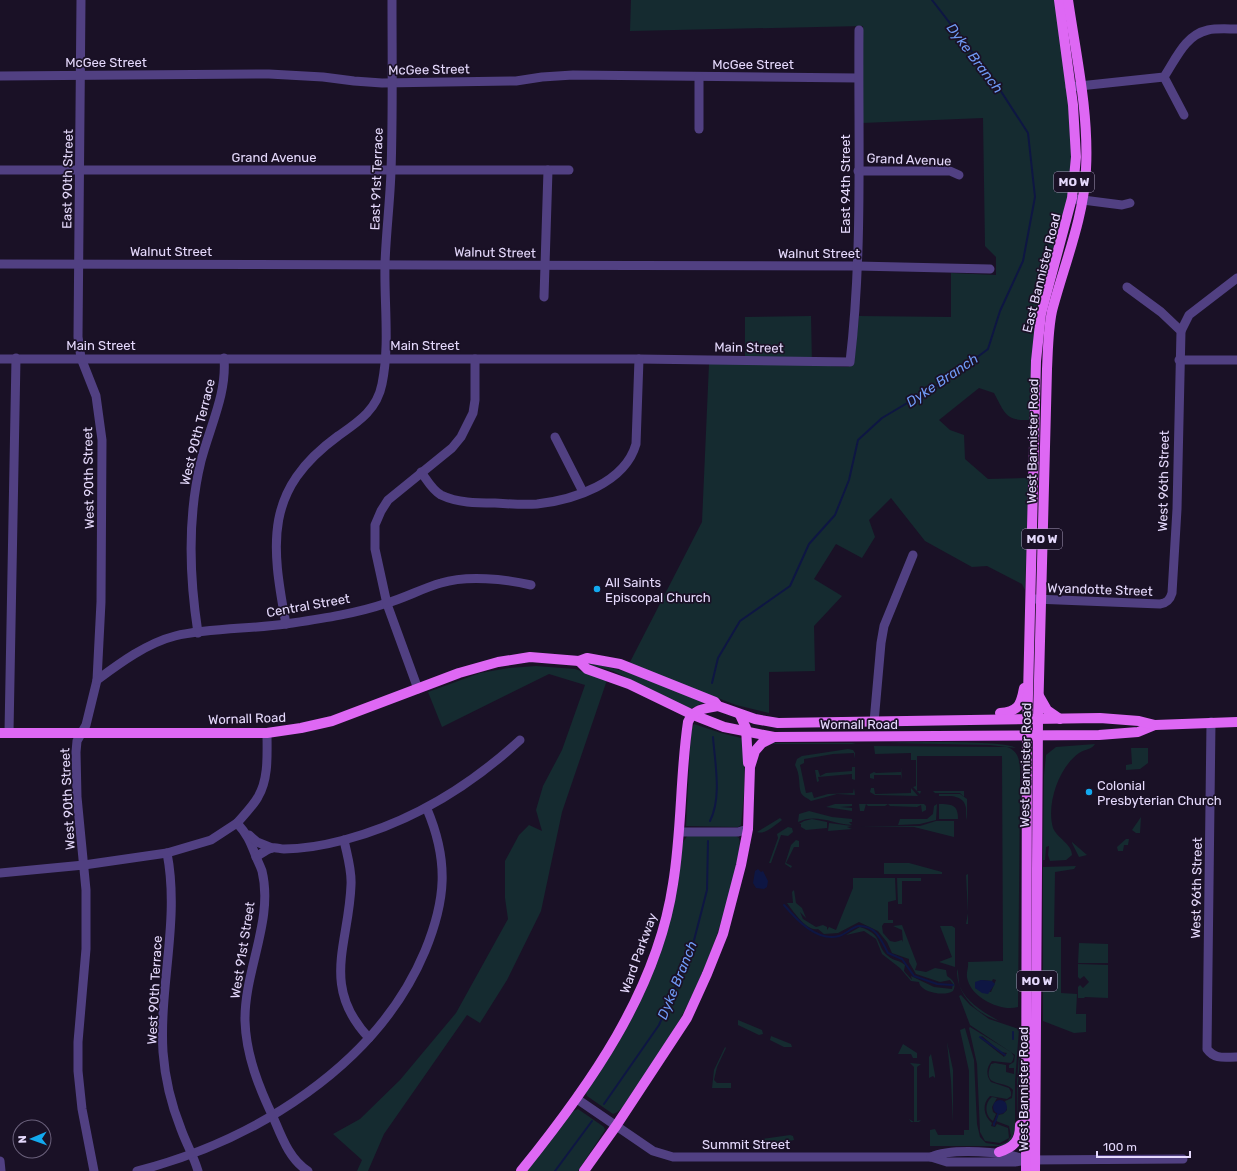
<svg xmlns="http://www.w3.org/2000/svg" width="1237" height="1171" viewBox="0 0 1237 1171" font-family="Rubik,sans-serif">
<style>
.green{fill:#152b30;fill-rule:evenodd}
.water{fill:#0e1643}
.lines{fill:none;stroke-linecap:round;stroke-linejoin:round}
.stream{stroke:#0e1643;stroke-width:2}
.minor{stroke:#514082;stroke-width:9}
.major{stroke:#de68f4;stroke-width:10}
.poi-dot{fill:#13a9ef;stroke:#1a1126;stroke-width:1.5}
.labels{text-anchor:middle;stroke-width:3.5;stroke-linejoin:round;paint-order:stroke}
.shield{fill:#1a1126;stroke:#a89dbc;stroke-width:1}
.shield-label{font-size:12px;font-weight:bold;fill:#e5d9fc}
.street-label{font-size:13px;fill:#e5d9fc;stroke:#1a1126}
.poi-label{font-size:13px;fill:#e5d9fc;stroke:#1a1126;text-anchor:start}
.water-label{font-size:14px;font-style:italic;fill:#6f9af5;stroke:#1a1126}
</style>
<rect width="100%" height="100%" fill="#1a1126"/>
<g class="green">
<path d="M631,0H1055L1070,109L1072,164L1069,190L1054,254L1030,420C1005,421 1005,413 994,393L979,388L939,420L950,430L964,435L965,459L988,479L1029,478L1025,590L1022,584L987,566L972,567L925,541L891,498L869,520L875,537L862,558L836,544L814,579L842,596L814,626L815,671L769,672V713L736,705L629,664L702,522L709,364L745,357V317L811,316L812,365L848,367L854,363L859,316L951,317V273L996,275V257L985,246L983,118L862,123L863,26L630,31Z"/>
<path d="M584,661L627,672L705,702L690,709L613,671L584,663Z"/>
<path d="M536,666L575,669L607,680L562,812L541,911L507,980L480,1023L467,1015L384,1134L368,1171H357L362,1160L333,1134L360,1119L400,1080L456,1013L508,919L505,898V861L519,835L529,825L542,831L536,810L543,786L562,750L585,685L549,674L442,727L428,692L480,673L509,668Z"/>
<path d="M694,724L721,733L745,739L744,793L741,825L738,827L686,826L691,730Z"/>
<path d="M775,743H852L856,744H770Z"/>
<path d="M889,743C908,742 1005,740 1016,748L990,745Z"/>
<path d="M1095,744C1091,750 1085,749 1079,753C1059,767 1046,804 1053,828C1057,838 1072,844 1072,855L1066,860L1050,861L1048,855L1049,846L1046,847L1045,860H1043L1044,775L1046,755L1056,747Z"/>
<path d="M874,746L1007,747C1021,752 1020,765 1020,778L1018,1007C1001,1012 973,998 968,981C965,973 969,969 968,962L1003,961L1002,756H917V791H921L920,794L913,787L916,786V760H911V753L875,754ZM993,979L996,980L991,992L975,988V984L981,980L992,981Z"/>
<path d="M1131,748H1148V763L1140,769L1126,770V765L1132,764Z"/>
<path d="M848,749L853,750L855,753V759L854,753L833,754L804,759V763L800,765L806,793L812,792L814,798L828,794L853,793L854,788L855,795L837,794L811,801C808,798 803,797 801,793C798,784 801,776 795,765L797,759L802,756Z"/>
<path d="M1017,751L1021,759L1023,776L1021,1004L1022,779L1021,759Z"/>
<path d="M852,767H855V780L852,779V774L818,777L819,781L817,782L815,770H818L820,776L826,773L852,771Z"/>
<path d="M901,767L902,780L901,775H874V779L870,778V774L874,772L876,773L901,772Z"/>
<path d="M871,788H874L875,794L911,793V788L918,796L875,795L870,792Z"/>
<path d="M933,791H964V797L960,793H935Z"/>
<path d="M939,794H960L967,799V820C966,817 966,812 966,808C964,794 949,796 939,796Z"/>
<path d="M835,804H852V806L840,807L852,808V811L826,807Z"/>
<path d="M859,804H924L926,806V810L922,812L921,805L917,807L890,806L888,804L885,806H868L866,804L864,811H860Z"/>
<path d="M937,804L936,820L920,824L898,825L900,819H927L933,814L934,806Z"/>
<path d="M939,804C952,804 958,805 958,819H939Z"/>
<path d="M809,811L832,817L852,819V822H849L852,825C833,824 816,813 798,822L799,814Z"/>
<path d="M1141,817L1140,833H1136L1132,830Z"/>
<path d="M780,818L782,820C775,825 765,835 757,832Z"/>
<path d="M812,819L827,822V828L806,830L801,827V824H799L804,821Z"/>
<path d="M936,821H954V837L914,827L860,826H920Z"/>
<path d="M829,823L852,826L847,827L852,829L828,831Z"/>
<path d="M788,827L792,828L793,832L788,836L781,835L771,863H769L778,838L777,834Z"/>
<path d="M688,835L736,836L739,838C742,850 735,868 733,879C715,956 682,1027 635,1090C629,1098 623,1111 613,1114L587,1096L586,1093L635,1012L683,842Z"/>
<path d="M1126,839H1129L1128,845H1124L1123,851H1118L1117,847Z"/>
<path d="M796,840L799,841V847H794L786,863L792,866L791,868L785,864L791,845Z"/>
<path d="M1072,843V842L1087,855L1079,857Z"/>
<path d="M884,863H909L942,872V874H884Z"/>
<path d="M1076,866L1074,869L1055,872L1054,937H1061V993L1077,994L1076,1014H1086V1032L1074,1033L1043,1021V867Z"/>
<path d="M968,874V924H966L968,913L966,875Z"/>
<path d="M853,878H895L896,900L888,902V920H893V923H884L882,926L883,933L890,941L895,942L902,940L903,942L902,930L893,926L902,925L917,964L915,970L926,972L935,968L946,970L947,976C953,980 957,984 953,991C944,997 920,992 919,982L911,981L900,968L882,954L876,939L864,931L846,935L860,927C884,935 875,945 888,956C893,961 900,960 905,965L904,971L912,980L911,976L934,987L952,989L953,984L950,980L940,982L916,974L909,962V959L892,953L887,942L878,931L859,922L838,933L824,934L818,929C807,932 793,911 787,903H793L792,892L794,890L796,903L802,908L806,918L800,912L803,919L816,927L823,925L827,927V930L829,927L836,930L853,888Z"/>
<path d="M897,878H921V881H902V904H898Z"/>
<path d="M940,926H952L955,928V967L939,962L952,957Z"/>
<path d="M1079,943L1108,944V963H1078Z"/>
<path d="M1078,964L1108,965V998L1085,997L1084,998H1078V987L1080,985L1083,988L1089,982L1084,976L1080,979L1078,977Z"/>
<path d="M957,969C959,973 958,981 960,987C967,1003 985,1013 999,1021C976,1014 956,994 957,969Z"/>
<path d="M961,995L970,1005L989,1019L1019,1029L1015,1082V1131L1011,1141L1003,1146H930V1130L935,1129L938,1135H964V1130H969V1071L960,1030L965,1028L974,1060L977,1124L980,1137L986,1143L999,1145L1007,1142L1011,1136L1009,1126L996,1121L998,1115L1003,1114L1007,1110L1005,1101L1012,1098L1013,1090C1005,1079 981,1089 991,1064L995,1063L1006,1065V1072L1014,1074V1068H1009V1065L1014,1062L1015,1055L970,1025L959,996Z"/>
<path d="M738,1020L762,1030L763,1034L759,1035L738,1025Z"/>
<path d="M970,1027L1011,1052L1014,1056L1013,1060L1011,1063L992,1061C986,1067 986,1076 991,1082L1009,1088L1011,1092V1096L1007,1099L990,1096C982,1103 983,1116 992,1123L991,1126L995,1127L997,1124L1008,1128L1009,1138L1000,1143L985,1141L980,1132L977,1064L969,1028ZM982,1036L1001,1052L1007,1053L1004,1057L980,1038Z"/>
<path d="M1021,1028V1049L1018,1082V1133L1017,1081Z"/>
<path d="M771,1036L791,1044L792,1047H784L770,1040Z"/>
<path d="M947,1042L953,1070V1123L951,1081Z"/>
<path d="M903,1044L917,1053V1058H913L911,1054H898Z"/>
<path d="M725,1047L726,1048L717,1067L714,1080L717,1083H731V1088H712L714,1070Z"/>
<path d="M931,1054L935,1075V1123V1078L933,1076L929,1078V1057Z"/>
<path d="M910,1063L921,1064L917,1067V1121L921,1120L919,1122H911L909,1119L914,1122V1067Z"/>
<path d="M992,1097L997,1098L992,1107L993,1112L996,1114L993,1121C985,1116 984,1103 992,1097Z"/>
<path d="M578,1109L604,1127L605,1130L578,1171H527L571,1112Z"/>
<path d="M790,1135L793,1136L794,1140L767,1146L760,1142L762,1139Z"/>
</g>
<g class="water">
<path d="M758,869L761,872L763,871L768,881L767,887L764,889L756,888L753,883L755,871Z"/>
<path d="M981,980L992,981L995,984L988,994L982,993L975,988V982Z"/>
<circle cx="1000" cy="1107" r="7"/>
</g>
<g class="lines">
<g class="stream">
<path d="M712,683L718,658L740,621L790,586L809,544L835,515L849,480L858,440L882,418L951,377L988,349L1000,311L1023,261L1035,197L1028,133L993,79L932,0"/>
<path d="M710,821C722,797 715,764 713,737"/>
<path d="M784,905C797,920 817,942 839,936C846,934 851,928 858,926C876,925 881,940 888,953L902,959L914,976L937,984L953,985"/>
<path d="M980,1037L1005,1055"/>
<path d="M1013,1039V1032"/>
<path d="M604,1104L659,1025L691,952L707,890L708,841"/>
<path d="M995,1122L998,1114"/>
<path d="M994,1125V1123"/>
<path d="M555,1171L592,1121"/>
</g>
<g class="minor">
<path d="M81,0L78,337L81,358L96,396L102,440L101,602L97,680L86,725L77,741L76,752L77,797L86,890V949L78,1042V1071L82,1109L94,1171"/>
<path d="M0,76L269,74L323,77L354,81L382,83L516,81L542,77L573,75L858,78"/>
<path d="M1164,77L1184,115"/>
<path d="M1070,87L1164,77C1176,59 1185,35 1208,30C1217,28 1228,29 1237,29"/>
<path d="M699,129V77"/>
<path d="M0,170H569"/>
<path d="M858,171H950L959,175"/>
<path d="M1075,199L1122,205L1130,203"/>
<path d="M0,264L857,266L990,269"/>
<path d="M544,297L548,170"/>
<path d="M1181,331L1189,315L1237,278"/>
<path d="M0,359H639L850,362C863,252 858,140 859,30"/>
<path d="M1179,360H1237"/>
<path d="M555,437L583,492"/>
<path d="M421,472C427,480 432,490 441,495C458,503 476,503 495,503C509,504 523,505 537,504C574,500 625,483 636,444L639,359"/>
<path d="M1034,599L1160,604C1167,603 1170,600 1172,593L1177,509L1181,331L1161,312L1127,287"/>
<path d="M286,624C271,543 264,490 338,436C358,422 377,410 382,384C390,345 384,304 385,264C386,233 390,202 391,171C393,114 392,57 392,0"/>
<path d="M198,633C189,575 187,518 201,461C210,426 227,394 224,358"/>
<path d="M97,680C120,663 147,643 175,636C209,628 251,629 286,624C319,619 355,614 387,603C405,598 423,588 441,583C467,575 505,579 531,585"/>
<path d="M418,689L387,604L375,549V525L381,511L388,500L452,448L461,437L473,413L475,400V359"/>
<path d="M874,722L881,643L884,626L913,555"/>
<path d="M1211,722L1207,1049C1215,1060 1225,1057 1237,1057"/>
<path d="M9,732L16,358"/>
<path d="M267,733C267,753 269,779 258,797C253,806 244,815 237,823C247,834 250,841 255,854C257,860 260,865 262,871C274,920 244,971 245,1021C246,1055 259,1088 274,1119C282,1138 290,1160 308,1171"/>
<path d="M680,832H738L748,829"/>
<path d="M249,835L257,842L272,848"/>
<path d="M344,840C347,855 352,870 351,885C349,944 320,986 369,1038"/>
<path d="M167,853C180,919 159,986 163,1052C165,1079 171,1104 181,1129C186,1143 194,1157 198,1171"/>
<path d="M256,857C261,854 267,849 272,848C276,847 280,849 284,849C304,849 325,845 344,840C412,822 469,787 520,740"/>
<path d="M0,873L84,865L167,853L211,840L237,823"/>
<path d="M577,1099L653,1151L673,1157H931L947,1162H1015L1026,1160"/>
<path d="M931,1157C951,1148 1006,1151 1026,1160L1183,1159"/>
<path d="M0,1161L1,1171"/>
<path d="M137,1171C254,1141 377,1066 425,951C446,900 449,861 427,809"/>
</g>
<g class="major">
<path d="M579,661L587,669L629,684L691,714L724,727L774,737L1099,735L1138,732L1155,725"/>
<path d="M1039,696L1047,710L1060,719"/>
<path d="M1000,713C1018,712 1021,705 1024,688"/>
<path d="M740,715L746,728L748,763"/>
<path d="M0,733H267L301,728L332,721L459,673L498,662L530,657L579,661L587,658L620,664L715,702L718,706L755,719L778,723L1100,718L1139,721L1155,725L1237,722"/>
<path d="M999,1152C1014,1147 1020,1141 1020,1125"/>
<path d="M521,1171C588,1088 657,992 673,884C682,830 680,775 688,722C694,708 705,709 718,706"/>
<path d="M584,1171L616,1126L687,1018L707,974L723,934L741,865L748,829L750,767L755,751L762,743L774,737"/>
<path d="M1026,1171L1027,736L1036,361L1041,314L1072,198L1076,157L1073,105L1059,0"/>
<path d="M1035,1171L1038,719L1047,369C1048,349 1048,330 1052,311C1064,265 1084,218 1086,169C1089,113 1076,55 1068,0"/>
</g>
</g>
<g class="poi-dot">
<circle cx="597" cy="589" r="4"/>
<circle cx="1089" cy="792" r="4"/>
</g>
<g class="labels">
<g class="shield">
<rect x="1054" y="172" width="40" height="20" rx="3"/>
<rect x="1022" y="529" width="40" height="20" rx="3"/>
<rect x="1017" y="971" width="40" height="20" rx="3"/>
</g>
<g class="shield-label">
<text x="1074" y="186">MO W</text>
<text x="1042" y="543">MO W</text>
<text x="1037" y="985">MO W</text>
</g>
<g class="street-label">
<text x="106" y="67">McGee Street</text>
<text x="753" y="69">McGee Street</text>
<text transform="translate(429 69) rotate(-1)" y="5">McGee Street</text>
<text x="274" y="162">Grand Avenue</text>
<text transform="translate(909 159) rotate(2)" y="5">Grand Avenue</text>
<text transform="translate(67 179) rotate(-89)" y="5">East 90th Street</text>
<text transform="translate(376 179) rotate(-88)" y="5">East 91st Terrace</text>
<text transform="translate(845 184) rotate(-90)" y="5">East 94th Street</text>
<text x="171" y="256">Walnut Street</text>
<text transform="translate(495 252) rotate(1)" y="5">Walnut Street</text>
<text x="819" y="258">Walnut Street</text>
<text transform="translate(1041 273) rotate(-76)" y="5">East Bannister Road</text>
<text x="101" y="350">Main Street</text>
<text x="425" y="350">Main Street</text>
<text transform="translate(749 347) rotate(1)" y="5">Main Street</text>
<text transform="translate(197 432) rotate(-76)" y="5">West 90th Terrace</text>
<text transform="translate(1032 441) rotate(-89)" y="5">West Bannister Road</text>
<text transform="translate(88 478) rotate(-91)" y="5">West 90th Street</text>
<text transform="translate(1163 481) rotate(-89)" y="5">West 96th Street</text>
<text transform="translate(1100 589) rotate(2)" y="5">Wyandotte Street</text>
<text transform="translate(308 605) rotate(-10)" y="5">Central Street</text>
<text transform="translate(247 718) rotate(-2)" y="5">Wornall Road</text>
<text x="859" y="729">Wornall Road</text>
<text transform="translate(1025 765) rotate(-89)" y="5">West Bannister Road</text>
<text transform="translate(67 799) rotate(-93)" y="5">West 90th Street</text>
<text transform="translate(1196 888) rotate(-89)" y="5">West 96th Street</text>
<text transform="translate(242 950) rotate(-81)" y="5">West 91st Street</text>
<text transform="translate(638 953) rotate(-70)" y="5">Ward Parkway</text>
<text transform="translate(154 990) rotate(-87)" y="5">West 90th Terrace</text>
<text transform="translate(1023 1089) rotate(-90)" y="5">West Bannister Road</text>
<text x="746" y="1149">Summit Street</text>
</g>
<g class="poi-label">
<text x="605" y="587">All Saints<tspan x="605" dy="15">Episcopal Church</tspan></text>
<text x="1097" y="790">Colonial<tspan x="1097" dy="15">Presbyterian Church</tspan></text>
</g>
<g class="water-label">
<text transform="translate(975 58) rotate(53)" y="5">Dyke Branch</text>
<text transform="translate(942 380) rotate(-34)" y="5">Dyke Branch</text>
<text transform="translate(677 980) rotate(-68)" y="5">Dyke Branch</text>
</g>
</g>
<g transform="translate(32 1139) rotate(268)"><circle r="19" fill="#1a1126" stroke="#6b617c"/>
<path d="M0-3L7 15L0 10L-7 15Z" fill="#13a9ef"/>
<text y="-6" font-size="11" font-weight="bold" text-anchor="middle" fill="#e5d9fc">N</text>
</g>
<path d="M1097 1151v6h93v-6" fill="none" stroke="#e5d9fc" stroke-width="2"/>
<text x="1103" y="1151" font-size="12" fill="#e5d9fc" stroke="#1a1126" stroke-width="3" paint-order="stroke">100 m</text>
</svg>
